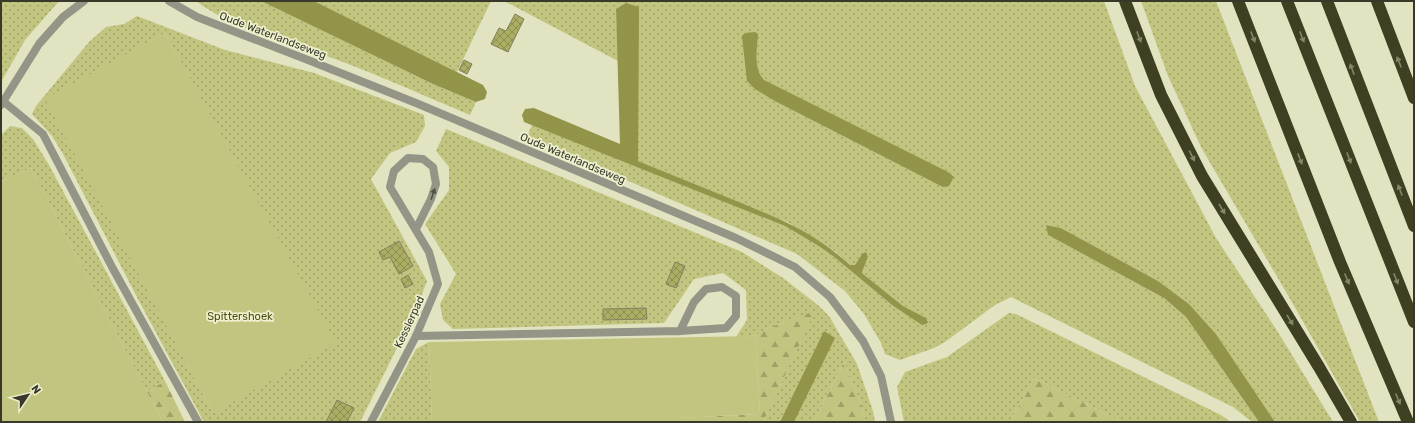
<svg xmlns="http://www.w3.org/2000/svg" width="1415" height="423" viewBox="0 0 1415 423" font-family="Rubik,sans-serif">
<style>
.grass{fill:url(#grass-dots);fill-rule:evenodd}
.forest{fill:url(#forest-firs)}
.garden{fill:#c2c57f}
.water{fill:#929449}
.building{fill:url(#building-cross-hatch);stroke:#7f8160}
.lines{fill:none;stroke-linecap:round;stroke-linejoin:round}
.service{stroke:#949586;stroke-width:8}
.minor{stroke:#949586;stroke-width:8}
.motorway{stroke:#3f4022;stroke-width:12}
.oneway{fill:#858767}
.oneway2{fill:#4f5042}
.labels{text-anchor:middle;stroke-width:3.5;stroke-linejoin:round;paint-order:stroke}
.street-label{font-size:11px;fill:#38392b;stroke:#eff1ce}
.park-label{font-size:11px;fill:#4e4f16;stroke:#eff1ce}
</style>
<defs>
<pattern id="grass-dots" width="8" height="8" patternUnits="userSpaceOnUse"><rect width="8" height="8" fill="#c2c57f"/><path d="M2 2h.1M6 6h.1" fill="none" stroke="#9fa168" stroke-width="1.8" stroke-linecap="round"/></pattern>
<pattern id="forest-firs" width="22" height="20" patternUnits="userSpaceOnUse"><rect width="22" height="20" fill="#c2c57f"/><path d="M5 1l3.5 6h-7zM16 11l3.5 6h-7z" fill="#9fa168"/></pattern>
<pattern id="building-cross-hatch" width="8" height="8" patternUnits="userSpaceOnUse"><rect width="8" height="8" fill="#abad62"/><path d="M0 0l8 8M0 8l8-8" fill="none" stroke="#8c8e51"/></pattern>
</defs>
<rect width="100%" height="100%" fill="#e2e4c1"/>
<g class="grass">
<path d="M1,1H59L25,40L1,82Z"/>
<path d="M196,1H261L433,84L476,102L470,115C425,96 381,76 335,59C291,43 233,29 196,1Z"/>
<path d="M314,1H491L457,72Z"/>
<path d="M504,1H1104L1135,86L1216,238L1276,329L1333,422H1275L1216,334L1189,304L1158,281L1061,228L1047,225L1048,235L1164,298L1186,317L1259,422H1252L1233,407L1011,297L995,305L945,342L934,348L900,360L885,354L881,343L864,314L845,291L797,254L527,137L532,125L637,166L785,226L817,245L833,256L892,305L926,318L903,306L863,274L862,272L868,257L862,254L855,265H850L836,252L787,222L638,161V7L616,9L618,61Z"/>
<path d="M1141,1H1216L1379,422H1360L1289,297L1202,149L1168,76Z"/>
<path d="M137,16L225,50L314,73L424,115L425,126L416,142L390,153L371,179L427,281L416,310L360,422H204L139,301L63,154L52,136L32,114L36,106L89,42L106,27L124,24ZM165,33L335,343L213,413L46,99Z"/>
<path d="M10,126L22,128L33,139L49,165L165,381L147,392L31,168L1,182V135Z"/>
<path d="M446,129L742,252L783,278L819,306L829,316L857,364L873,411L875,422H866L861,403L844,362L814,422H794L825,332L780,422H763L814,312L771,327L755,336L736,337L747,320L746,290L723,273L694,279L664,323L453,329L443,320L440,304L456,274L425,224L449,190V167L436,151Z"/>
<path d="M1009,313L1016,314L1221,415L1231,422H1122L1034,378L1010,422H904L897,387L905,372L947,357Z"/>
<path d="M429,342L432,422H378L416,349Z"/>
</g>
<g class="forest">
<path d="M815,311L763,422H678V418L760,414L755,336L771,327Z"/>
<path d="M844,362L861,403L866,422H814Z"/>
<path d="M1034,378L1122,422H1010Z"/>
<path d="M165,381L185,422H163L147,392Z"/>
</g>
<g class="garden">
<path d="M165,33L336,343L213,413L45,99Z"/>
<path d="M31,168L147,392L163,422H1V182Z"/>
<path d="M755,336L760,414L679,418L678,422H432L429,342Z"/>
</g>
<g class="water">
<path d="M261,1H314L483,85L487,92L485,99L476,102L433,84Z"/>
<path d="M626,3L639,7L638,161C670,174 702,187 734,200C778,218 814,232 850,265H855L862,254L866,252L868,257L862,272L863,274L903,306L926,318L928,323L922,325L892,305L833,256L817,245L785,226L524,122L522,115L525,109L534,108L620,144L616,9Z"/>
<path d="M755,32L758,34C757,49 753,69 764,80L948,172L954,177L949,186L943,187L775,101L755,89L747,81L742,36L745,33Z"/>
<path d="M1046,225L1061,228L1158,281L1189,304L1216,334L1275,422H1259L1186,317L1164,298L1048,235Z"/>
<path d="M824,331L835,338L794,422H780Z"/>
</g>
<g class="building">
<path d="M515,14L524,19L508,52L491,44L499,28L506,31Z"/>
<path d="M464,60L472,64L467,74L459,70Z"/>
<path d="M399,241L413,266L399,274L390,257L383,260L379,252Z"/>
<path d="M675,262L685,266L676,288L666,284Z"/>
<path d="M408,275L413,284L405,288L401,279Z"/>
<path d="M646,308L647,319L603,320V309Z"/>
<path d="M337,400L354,408L347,422H326Z"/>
</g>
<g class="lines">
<path class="service" d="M416,336L680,331L726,328L736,316V296L722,287L706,289L694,302L680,331"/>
<g class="minor">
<path d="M169,1L197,17L308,60L416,103L736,238L795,267L830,297L863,341L881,376L891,422"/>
<path d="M4,102L43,134L112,267L198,422"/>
<path d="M1,105L39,44L63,17L84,1"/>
<path d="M371,422L416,336L438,284L429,252L390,187L394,171L408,158L423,159L433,167L436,184L431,199L416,229"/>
</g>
<g class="motorway">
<path d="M1125,1L1161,95L1202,176L1319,367L1351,422"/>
<path d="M1238,1L1340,262L1408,422"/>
<path d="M1287,1L1414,322"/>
<path d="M1327,1L1414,226"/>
<path d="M1377,1L1414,98"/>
</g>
</g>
<defs><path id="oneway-solid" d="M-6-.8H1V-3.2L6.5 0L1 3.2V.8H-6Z"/></defs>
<g class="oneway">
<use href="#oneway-solid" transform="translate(1139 37) rotate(69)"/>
<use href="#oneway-solid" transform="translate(1253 37) rotate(69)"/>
<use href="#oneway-solid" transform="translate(1302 37) rotate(69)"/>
<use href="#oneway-solid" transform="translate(1399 62) rotate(-112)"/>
<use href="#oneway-solid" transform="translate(1352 69) rotate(-111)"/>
<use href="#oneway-solid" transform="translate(1192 156) rotate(63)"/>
<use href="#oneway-solid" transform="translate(1349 158) rotate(69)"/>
<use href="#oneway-solid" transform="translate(1300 159) rotate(69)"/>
<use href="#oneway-solid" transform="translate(1400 190) rotate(-111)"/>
<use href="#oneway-solid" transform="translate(1222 209) rotate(59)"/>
<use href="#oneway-solid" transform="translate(1347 279) rotate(67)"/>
<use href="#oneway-solid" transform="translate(1396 279) rotate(69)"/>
<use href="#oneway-solid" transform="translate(1290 320) rotate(59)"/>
<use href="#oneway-solid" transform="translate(1398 399) rotate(67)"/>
</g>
<use class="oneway2" href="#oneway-solid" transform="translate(433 194) rotate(-72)"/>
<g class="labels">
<g class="street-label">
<text transform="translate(273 35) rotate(21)" y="4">Oude Waterlandseweg</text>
<text transform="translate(573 158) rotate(23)" y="4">Oude Waterlandseweg</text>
<text transform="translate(409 322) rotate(-65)" y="4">Kesslerpad</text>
</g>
<g class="park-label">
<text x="240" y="320">Spittershoek</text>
</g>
</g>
<rect width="1415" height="423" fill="none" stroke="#38392b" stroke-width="4"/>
<g transform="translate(28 395) rotate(55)" stroke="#eff1ce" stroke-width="3" paint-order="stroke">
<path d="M0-3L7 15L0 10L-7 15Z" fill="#38392b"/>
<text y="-6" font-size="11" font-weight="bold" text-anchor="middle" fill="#38392b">N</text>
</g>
</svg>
